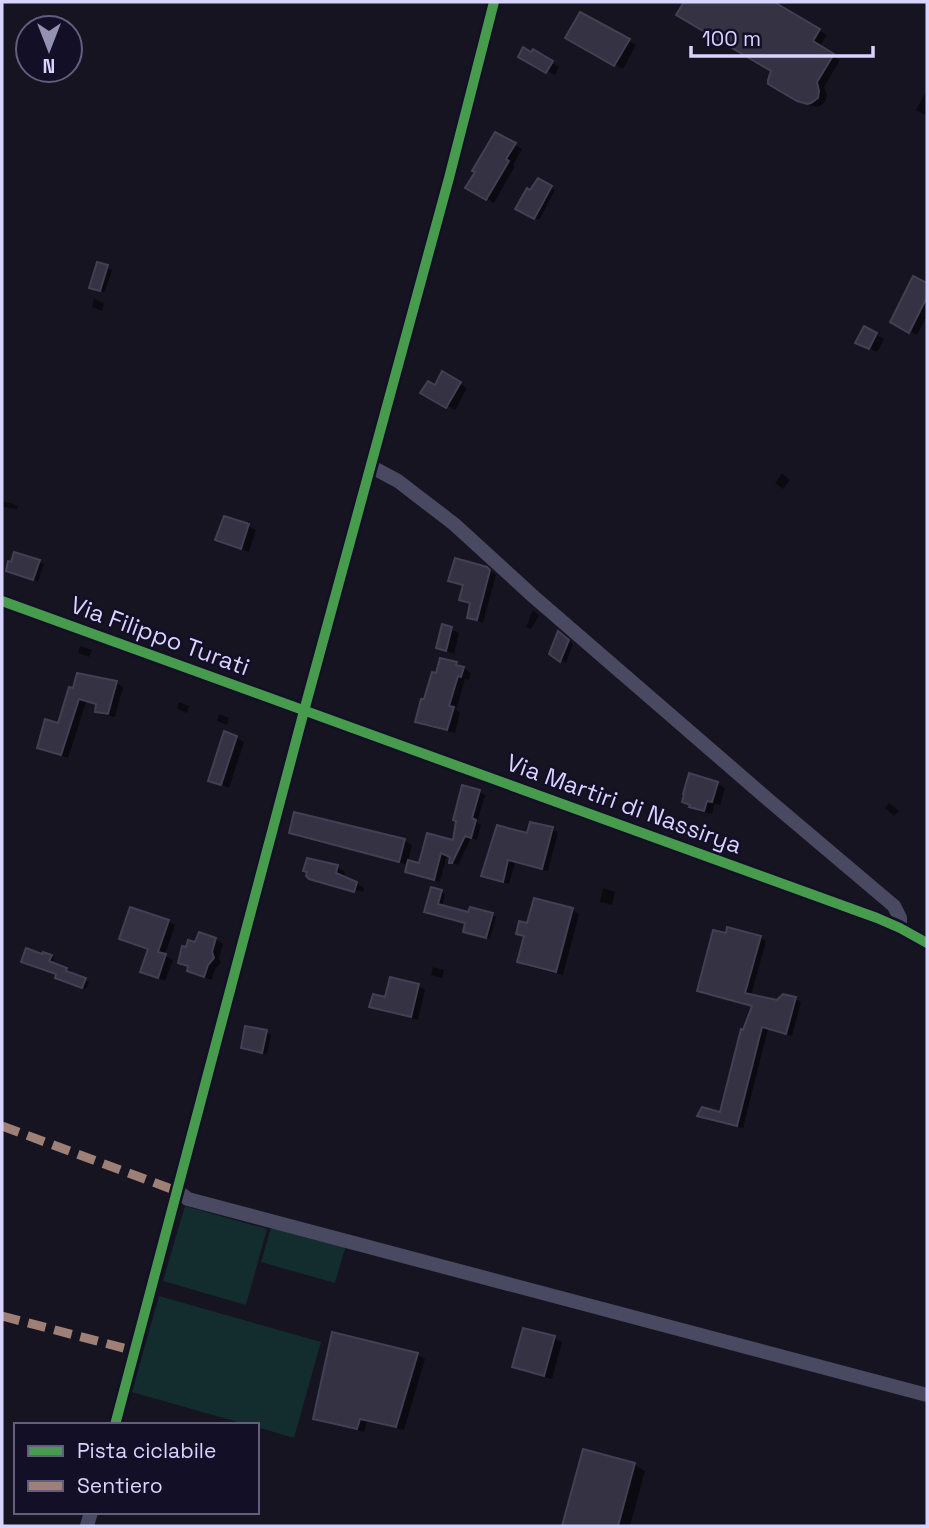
<svg xmlns="http://www.w3.org/2000/svg" width="929" height="1528" viewBox="0 0 929 1528" font-family="'Space Grotesk',sans-serif">
<style>
.green{fill:#132c2d}
.shadow{fill:#0007}
.building{fill:#343243;stroke:#433f54;stroke-width:2}
.lines{fill:none;stroke-linecap:round;stroke-linejoin:round}
.minor{stroke:#4a4962;stroke-width:14}
.quiet{stroke:#9e8076;stroke-width:9;stroke-dasharray:18 9;stroke-linecap:butt}
.cycleway-casing{stroke:#130f26;stroke-width:15}
.cycleway{stroke:#469c4c;stroke-width:10}
.labels{text-anchor:middle;stroke-width:5;stroke-linejoin:round;paint-order:stroke}
.street-label{font-size:24px;fill:#d9d4ff;stroke:#130f26}
</style>
<rect width="100%" height="100%" fill="#161421"/>
<g class="green">
<path d="M185,1206L267,1229L246,1305L163,1281Z"/>
<path d="M272,1224L346,1245L335,1283L261,1262Z"/>
<path d="M159,1296L321,1342L294,1438L257,1427V1425H248L132,1392Z"/>
</g>
<g class="shadow">
<path d="M686,2H771L827,35L819,47L840,60L824,87L827,96L825,102L820,106L816,107L806,104L770,83L773,70L679,14Z"/>
<path d="M581,14L636,45L623,69L568,38Z"/>
<path d="M533,51L559,67L555,75L521,56L532,54Z"/>
<path d="M927,90V116L916,110Z"/>
<path d="M496,134L522,149L513,165L515,166L494,203L468,188Z"/>
<path d="M538,180L555,190L539,220L518,208Z"/>
<path d="M99,264L112,270L105,292L96,289Z"/>
<path d="M914,278L927,285V316L917,335L892,322Z"/>
<path d="M94,299L104,303L102,311L92,307Z"/>
<path d="M864,328L884,339L877,352L865,346Z"/>
<path d="M443,374L467,388L455,410L423,392L435,387Z"/>
<path d="M782,473L790,480L783,489L775,483Z"/>
<path d="M2,501L13,504L18,507L17,509L2,507Z"/>
<path d="M248,526L256,530L249,552L224,544L217,539Z"/>
<path d="M15,554L44,564L38,581L12,573V564Z"/>
<path d="M486,568L496,575L483,623L469,617L472,604L461,600L465,586L450,580Z"/>
<path d="M533,610L539,616L531,629L526,627Z"/>
<path d="M443,626L459,633L454,654L438,647Z"/>
<path d="M563,636L573,644L566,663L552,653Z"/>
<path d="M80,646L92,650L89,657L78,653Z"/>
<path d="M456,663L471,673L469,680L465,679L456,710L460,713L455,733L425,726L417,721L425,702Z"/>
<path d="M116,683L123,687L115,717L105,715L97,711L98,705L86,702L68,758L46,751L39,747L59,725L70,689Z"/>
<path d="M179,702L189,706L187,713L177,709Z"/>
<path d="M219,714L229,718L227,725L217,721Z"/>
<path d="M236,737L244,742L229,788L210,780Z"/>
<path d="M717,784L725,788L720,805L715,804L712,814L699,811L684,802Z"/>
<path d="M479,792L485,795L477,823L481,825L477,840L471,838L458,865L451,862L452,857L447,855L440,882L413,875L407,871L409,865L298,837L291,833L295,814L405,841L412,845L408,861L421,865L454,842Z"/>
<path d="M889,803L899,811L894,816L885,808Z"/>
<path d="M552,829L558,832L548,871L515,863L509,884L489,879L483,875L528,835Z"/>
<path d="M337,867L345,872L344,878L364,888L363,892L313,879Z"/>
<path d="M603,888L615,892L612,905L600,902Z"/>
<path d="M441,892L445,894L442,907L469,914L492,915L496,917L490,939L465,932L467,923L426,911Z"/>
<path d="M572,910L579,914L563,975L526,966L519,961L525,937L518,933L529,925Z"/>
<path d="M168,921L175,925L165,955L173,960L165,981L142,971L149,950L122,939Z"/>
<path d="M760,937L766,941L751,996L778,1002L795,998L801,1002L792,1036L768,1029L743,1128L705,1118L699,1115L721,1114L744,1032L754,1007L705,994L699,990Z"/>
<path d="M215,939L223,944L219,958L221,963L215,969L212,980L196,975L189,971L190,967L180,962Z"/>
<path d="M43,956H51L54,958L52,964L69,971L68,974L89,982L86,989L60,979L58,974Z"/>
<path d="M433,967L444,970L442,978L431,975Z"/>
<path d="M391,979L419,986L425,990L418,1020L378,1010L371,1006L386,999Z"/>
<path d="M266,1032L271,1035L267,1054L247,1050L243,1047Z"/>
<path d="M554,1338L562,1342L552,1379L522,1371L514,1367Z"/>
<path d="M417,1354L425,1359L404,1430L367,1422L364,1432L322,1422L315,1418Z"/>
<path d="M585,1451L635,1465L645,1471L630,1526H564Z"/>
</g>
<g class="building">
<path d="M684,2H774L820,29L813,41L834,54L817,82L819,91L818,98L811,103L807,104L797,101L768,84V80L771,71L676,15Z"/>
<path d="M580,12L630,39L614,66L565,38Z"/>
<path d="M523,47L531,52L533,49L553,61L546,73L518,57Z"/>
<path d="M495,132L516,143L506,159L509,161L486,200L465,188L475,172L472,171Z"/>
<path d="M538,178L552,186L534,219L515,209L527,188L530,190Z"/>
<path d="M97,262L108,265L100,291L89,288Z"/>
<path d="M913,276L927,283V297L909,333L890,322Z"/>
<path d="M864,326L877,333L869,349L855,343Z"/>
<path d="M442,371L461,382L446,408L420,393L428,381L435,385Z"/>
<path d="M224,516L249,524L241,549L215,540Z"/>
<path d="M14,552L40,560L33,580L6,571L8,561L11,562Z"/>
<path d="M455,558L487,567L490,570L477,620L467,618L470,603L459,600L463,585L448,581Z"/>
<path d="M442,624L452,627L446,651L436,648Z"/>
<path d="M558,631L569,640L560,662L549,654Z"/>
<path d="M440,658L457,662L456,665L464,667L461,677L458,676L449,706L454,707L447,730L415,722L421,699H424L432,672L436,673Z"/>
<path d="M77,673L117,681L108,714L95,712L96,704L79,699L61,755L37,748L45,719L58,723L69,687L73,688Z"/>
<path d="M224,731L237,736L221,785L208,781Z"/>
<path d="M689,773L718,782L712,802L707,801L704,811L689,807L690,805L682,802L684,795L683,794Z"/>
<path d="M462,785L480,790L472,818L476,820L471,838L465,836L452,863H449L450,857L441,853L434,880L405,872L408,860L419,863L427,833L453,840L456,821L453,820Z"/>
<path d="M294,812L405,839L399,862L289,833Z"/>
<path d="M530,822L553,827L542,869L508,860L503,882L481,876L497,825L527,833Z"/>
<path d="M307,858L338,865L336,873L357,882L354,892L309,879L306,876L307,872L303,871Z"/>
<path d="M431,887L442,890L438,904L468,912L470,907L493,913L486,938L463,932L465,923L424,912Z"/>
<path d="M534,898L573,908L556,972L517,962L524,936L516,934L519,921L527,923Z"/>
<path d="M130,907L169,920L158,952L166,954L158,978L140,972L148,949L119,939Z"/>
<path d="M727,927L761,936L745,993L777,1000L783,994L796,997L786,1034L762,1027L737,1126L697,1116L702,1107L720,1112L741,1029L743,1030L752,1006L697,991L713,930L726,933Z"/>
<path d="M199,932L216,938L212,952L214,958L208,965L204,977L187,971L188,966L178,963L182,946L186,947L188,940L195,942Z"/>
<path d="M26,948L42,954L43,952L52,955L49,961L67,968L66,971L86,978L82,988L55,978L56,974L21,962Z"/>
<path d="M390,977L419,984L411,1017L369,1007L373,994L385,997Z"/>
<path d="M245,1026L267,1030L262,1053L241,1048Z"/>
<path d="M523,1328L555,1336L544,1376L512,1367Z"/>
<path d="M332,1332L418,1353L396,1427L360,1419L357,1429L313,1419Z"/>
<path d="M583,1449L635,1463L618,1526H562Z"/>
</g>
<g class="lines">
<g class="minor">
<path d="M370,466L398,481L454,524L534,597L771,802L894,906L900,918V928"/>
<path d="M2,601L877,918L900,928L927,943"/>
<path d="M177,1191L188,1199L927,1395"/>
<path d="M115,1425L304,711L449,178L494,2"/>
<path d="M87,1526L91,1512"/>
</g>
<g class="quiet">
<path d="M2,1126L177,1191"/>
<path d="M2,1316L135,1351"/>
</g>
<g class="cycleway-casing">
<g id="cycleway">
<path d="M2,601L877,918L900,928L927,943"/>
<path d="M115,1425L304,711L449,178L494,2"/>
</g>
</g>
<use href="#cycleway" class="cycleway"/>
</g>
<g class="labels">
<g class="street-label">
<text transform="translate(160 636) rotate(20)" y="8">Via Filippo Turati</text>
<text transform="translate(624 804) rotate(20)" y="8">Via Martiri di Nassirya</text>
</g>
</g>
<rect width="929" height="1528" fill="none" stroke="#d9d4ff" stroke-width="7"/>
<rect x="14" y="1423" width="245" height="91" fill="#130f26" stroke="#625e7d" stroke-width="2"/>
<rect x="28" y="1446" width="35" height="10" fill="#469c4c" stroke="#625e7d" stroke-width="2"/>
<text x="77" y="1458" font-size="21" fill="#d9d4ff">Pista ciclabile</text>
<rect x="28" y="1481" width="35" height="10" fill="#9e8076" stroke="#625e7d" stroke-width="2"/>
<text x="77" y="1493" font-size="21" fill="#d9d4ff">Sentiero</text>
<g transform="translate(49 49) rotate(180)"><circle r="33" fill="#130f26" stroke="#625e7d" stroke-width="2"/>
<path d="M0-5L12 26L0 18L-12 26Z" fill="#9591b1"/>
<text y="-10" font-size="19" font-weight="bold" text-anchor="middle" fill="#d9d4ff">N</text>
</g>
<path d="M691 46v10h182v-10" fill="none" stroke="#d9d4ff" stroke-width="3.5"/>
<text x="702" y="46" font-size="21" fill="#d9d4ff" stroke="#130f26" stroke-width="5" paint-order="stroke">100 m</text>
</svg>
